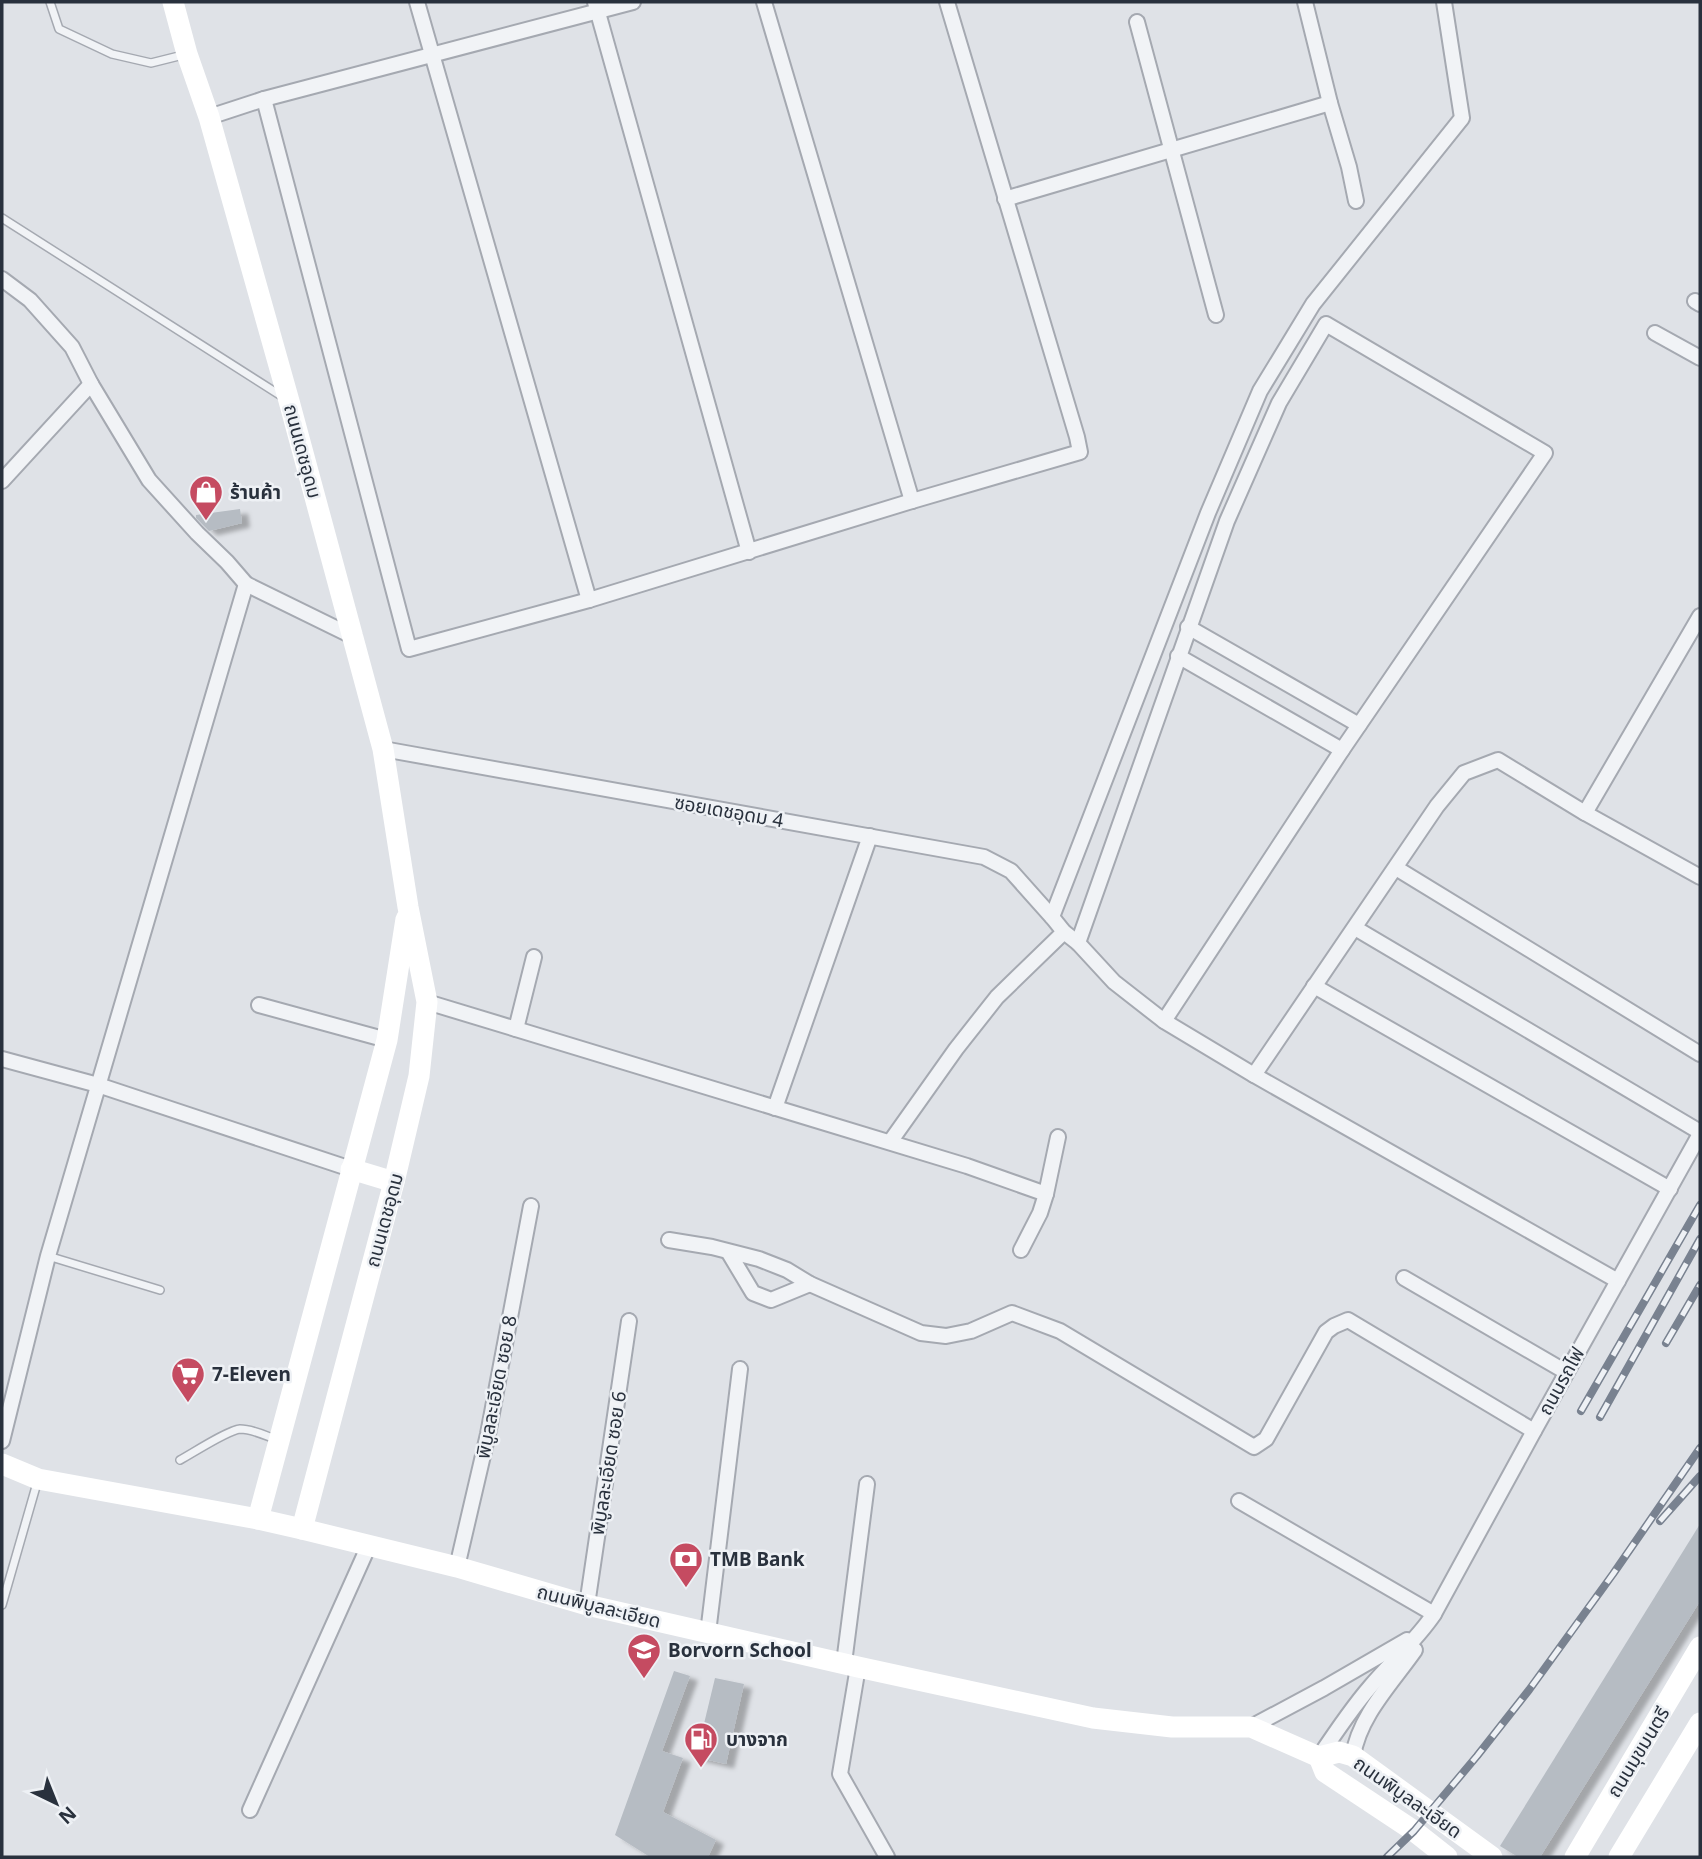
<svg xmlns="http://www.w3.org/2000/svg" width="1702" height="1859" viewBox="0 0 1702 1859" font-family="'Noto Sans','Noto Sans Thai',sans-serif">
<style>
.building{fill:#b6bcc3;filter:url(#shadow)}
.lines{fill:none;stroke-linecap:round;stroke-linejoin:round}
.lane-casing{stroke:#a5a9b1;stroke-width:10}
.street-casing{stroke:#a5a9b1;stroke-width:18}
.lane{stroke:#f1f3f6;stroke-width:7}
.street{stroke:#f1f3f6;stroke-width:14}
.secondary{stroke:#fff;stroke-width:21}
.rail-casing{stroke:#798290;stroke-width:8}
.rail{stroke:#eef1f5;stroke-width:5;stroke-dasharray:16;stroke-linecap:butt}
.labels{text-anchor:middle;stroke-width:5;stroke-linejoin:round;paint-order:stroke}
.street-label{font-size:19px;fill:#29313d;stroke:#eef1f5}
.poi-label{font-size:19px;font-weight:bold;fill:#29313d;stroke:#eef1f5;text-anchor:start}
</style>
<defs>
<filter id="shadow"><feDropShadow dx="8" dy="4.5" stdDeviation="2" flood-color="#0004"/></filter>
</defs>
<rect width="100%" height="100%" fill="#dfe2e7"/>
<g class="building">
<path d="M240,509L242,523L209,531L196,518V515Z"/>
<path d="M1700,1524V1601L1540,1857H1518L1500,1846Z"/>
<path d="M674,1671L690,1676L662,1751L683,1758L663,1812L716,1840L708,1857H650L615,1835Z"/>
<path d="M715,1678L744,1684L726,1764L696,1757Z"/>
</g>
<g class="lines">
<g class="lane-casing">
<g id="lane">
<path d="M50,2L59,29L112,54L151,63L183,55"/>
<path d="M2,218L283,397"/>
<path d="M48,1256L160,1290"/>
<path d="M180,1460C193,1453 228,1430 240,1429C253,1429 266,1436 278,1440"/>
<path d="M2,1605L37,1483"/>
</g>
</g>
<g class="street-casing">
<g id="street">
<path d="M417,2L589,600"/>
<path d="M595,2L749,552"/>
<path d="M764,2L912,501"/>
<path d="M1305,2L1330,103L1349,167L1356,201"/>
<path d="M1444,2L1462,118L1313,304L1260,391L1208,513L1052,917L1064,932L1078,943L1114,982L1164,1021L1254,1075L1618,1281"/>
<path d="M1137,22L1216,315"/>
<path d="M264,99L409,649L589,600L912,501L1080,452L1077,437L947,2"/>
<path d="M209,117L264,99L633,2"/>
<path d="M1005,199L1330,103"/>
<path d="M2,279L30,300L72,347L91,384L149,480L197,533L227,562L246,584L354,637"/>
<path d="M1695,301L1700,304"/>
<path d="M1655,333L1700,358"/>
<path d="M2,481L91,384"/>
<path d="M1188,627L1359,725"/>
<path d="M1178,656L1342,750"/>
<path d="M383,749L984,857L1011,871L1052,917"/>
<path d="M1585,813L1700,616"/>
<path d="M1396,868L1700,1054"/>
<path d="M1355,928L1700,1132"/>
<path d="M1078,943L1227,521L1279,403L1326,324L1545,453L1342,750L1164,1021"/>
<path d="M1314,986L1670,1189"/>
<path d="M427,1002L967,1166L1046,1194"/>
<path d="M259,1005L387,1040"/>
<path d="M516,1029L534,957"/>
<path d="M2,1059L98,1085L351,1169"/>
<path d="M1254,1075L1437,806L1464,773L1498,760L1585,813L1700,877"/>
<path d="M775,1108L870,836"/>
<path d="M890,1142L956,1049L997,997L1064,932"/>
<path d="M669,1240L712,1247L759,1259L787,1270L810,1284L921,1333L946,1336L971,1331L1012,1313L1060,1331L1254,1447L1266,1439L1326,1332L1334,1326L1348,1320L1534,1431"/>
<path d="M1021,1250L1040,1213L1046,1194L1058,1137"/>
<path d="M729,1253L753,1293L771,1300L810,1284"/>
<path d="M1404,1278L1566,1372"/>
<path d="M2,1441L48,1256L246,584"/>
<path d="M1239,1501L1434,1614"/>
<path d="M457,1567L488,1434L531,1206"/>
<path d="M587,1605L629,1321"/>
<path d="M708,1633L740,1369"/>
<path d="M844,1663L867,1484"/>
<path d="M858,1667L840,1774L887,1857"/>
<path d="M1251,1727L1324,1688L1407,1640"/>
<path d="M1353,1756C1359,1716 1392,1683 1415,1650"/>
<path d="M1319,1757C1335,1733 1351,1709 1370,1687C1391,1662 1416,1641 1434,1614L1534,1431L1700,1134"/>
<path d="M250,1810L369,1545"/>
</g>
</g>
<use href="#lane" class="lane"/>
<use href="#street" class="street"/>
<g class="secondary">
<path d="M173,2L187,54L209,117L289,401L383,749L408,907L427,1002L419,1076L394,1182L302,1529"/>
<path d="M351,1169L394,1182"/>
<path d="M2,1464L38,1479L258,1519L302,1529L457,1567L587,1605L858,1667L1093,1718L1172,1727H1251L1319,1757L1339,1752L1353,1756L1492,1857"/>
<path d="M258,1519L387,1040L406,919"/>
<path d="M1319,1757L1325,1772L1414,1831L1447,1857"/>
<path d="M1575,1857L1700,1647"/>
<path d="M1619,1857L1700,1723"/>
</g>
<g class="rail-casing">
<g id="rail">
<path d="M1666,1343L1700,1285"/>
<path d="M1581,1411L1700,1205"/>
<path d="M1600,1417L1700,1239"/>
<path d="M1660,1521L1700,1476"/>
<path d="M1387,1857L1414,1831L1477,1756L1529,1690L1613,1574L1700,1448"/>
</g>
</g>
<use href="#rail" class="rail"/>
</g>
<defs>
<g id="shop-pin" transform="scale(1.75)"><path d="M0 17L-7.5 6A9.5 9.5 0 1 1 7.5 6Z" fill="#c54b61" stroke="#eef1f5"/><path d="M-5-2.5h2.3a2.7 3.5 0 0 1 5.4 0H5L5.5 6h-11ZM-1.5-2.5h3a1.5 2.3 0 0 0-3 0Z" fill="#fff"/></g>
<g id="supermarket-pin" transform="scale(1.75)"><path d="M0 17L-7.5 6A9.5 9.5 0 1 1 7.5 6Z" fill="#c54b61" stroke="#eef1f5"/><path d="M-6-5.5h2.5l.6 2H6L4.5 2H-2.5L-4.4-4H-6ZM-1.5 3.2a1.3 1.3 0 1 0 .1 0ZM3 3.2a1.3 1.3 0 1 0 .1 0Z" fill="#fff"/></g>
<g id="bank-pin" transform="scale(1.75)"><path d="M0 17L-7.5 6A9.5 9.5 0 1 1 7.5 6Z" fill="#c54b61" stroke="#eef1f5"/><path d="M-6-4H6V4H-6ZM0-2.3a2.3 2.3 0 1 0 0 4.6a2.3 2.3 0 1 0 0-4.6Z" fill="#fff"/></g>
<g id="school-pin" transform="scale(1.75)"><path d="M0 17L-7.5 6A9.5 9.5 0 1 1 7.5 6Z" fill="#c54b61" stroke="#eef1f5"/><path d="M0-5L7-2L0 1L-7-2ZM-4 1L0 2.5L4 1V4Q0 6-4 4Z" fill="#fff"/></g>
<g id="fuel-pin" transform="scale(1.75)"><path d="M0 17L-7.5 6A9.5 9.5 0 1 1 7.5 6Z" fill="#c54b61" stroke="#eef1f5"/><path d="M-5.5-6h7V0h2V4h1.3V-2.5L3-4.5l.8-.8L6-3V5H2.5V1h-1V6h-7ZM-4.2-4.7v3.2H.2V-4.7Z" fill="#fff"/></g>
</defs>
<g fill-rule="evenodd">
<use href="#shop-pin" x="206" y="492"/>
<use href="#supermarket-pin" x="188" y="1374"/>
<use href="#bank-pin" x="686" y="1559"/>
<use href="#school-pin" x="644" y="1650"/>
<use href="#fuel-pin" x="701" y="1739"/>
</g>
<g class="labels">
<g class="street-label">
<text transform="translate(303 451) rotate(75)" y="7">ถนนเดชอุดม</text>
<text transform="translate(729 811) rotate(10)" y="7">ซอยเดชอุดม 4</text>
<text transform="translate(384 1220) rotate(-75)" y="7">ถนนเดชอุดม</text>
<text transform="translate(1561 1381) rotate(-61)" y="7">ถนนรถไฟ</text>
<text transform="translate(496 1387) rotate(-79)" y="7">พิบูลละเอียด ซอย 8</text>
<text transform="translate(608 1463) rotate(-81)" y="7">พิบูลละเอียด ซอย 6</text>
<text transform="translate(599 1606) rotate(14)" y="7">ถนนพิบูลละเอียด</text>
<text transform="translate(1638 1752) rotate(-59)" y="7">ถนนมุขมนตรี</text>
<text transform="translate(1408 1797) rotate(35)" y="7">ถนนพิบูลละเอียด</text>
</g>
<g class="poi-label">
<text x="230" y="499">ร้านค้า</text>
<text x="212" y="1381">7-Eleven</text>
<text x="710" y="1566">TMB Bank</text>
<text x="668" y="1657">Borvorn School</text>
<text x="726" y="1746">บางจาก</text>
</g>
</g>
<rect width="1702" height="1859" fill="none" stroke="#29313d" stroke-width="7"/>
<g transform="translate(56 1803) rotate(137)" stroke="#eef1f5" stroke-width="5" paint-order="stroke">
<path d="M0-5L12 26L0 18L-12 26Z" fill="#29313d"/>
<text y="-10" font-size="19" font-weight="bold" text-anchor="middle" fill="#29313d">N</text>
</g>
</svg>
